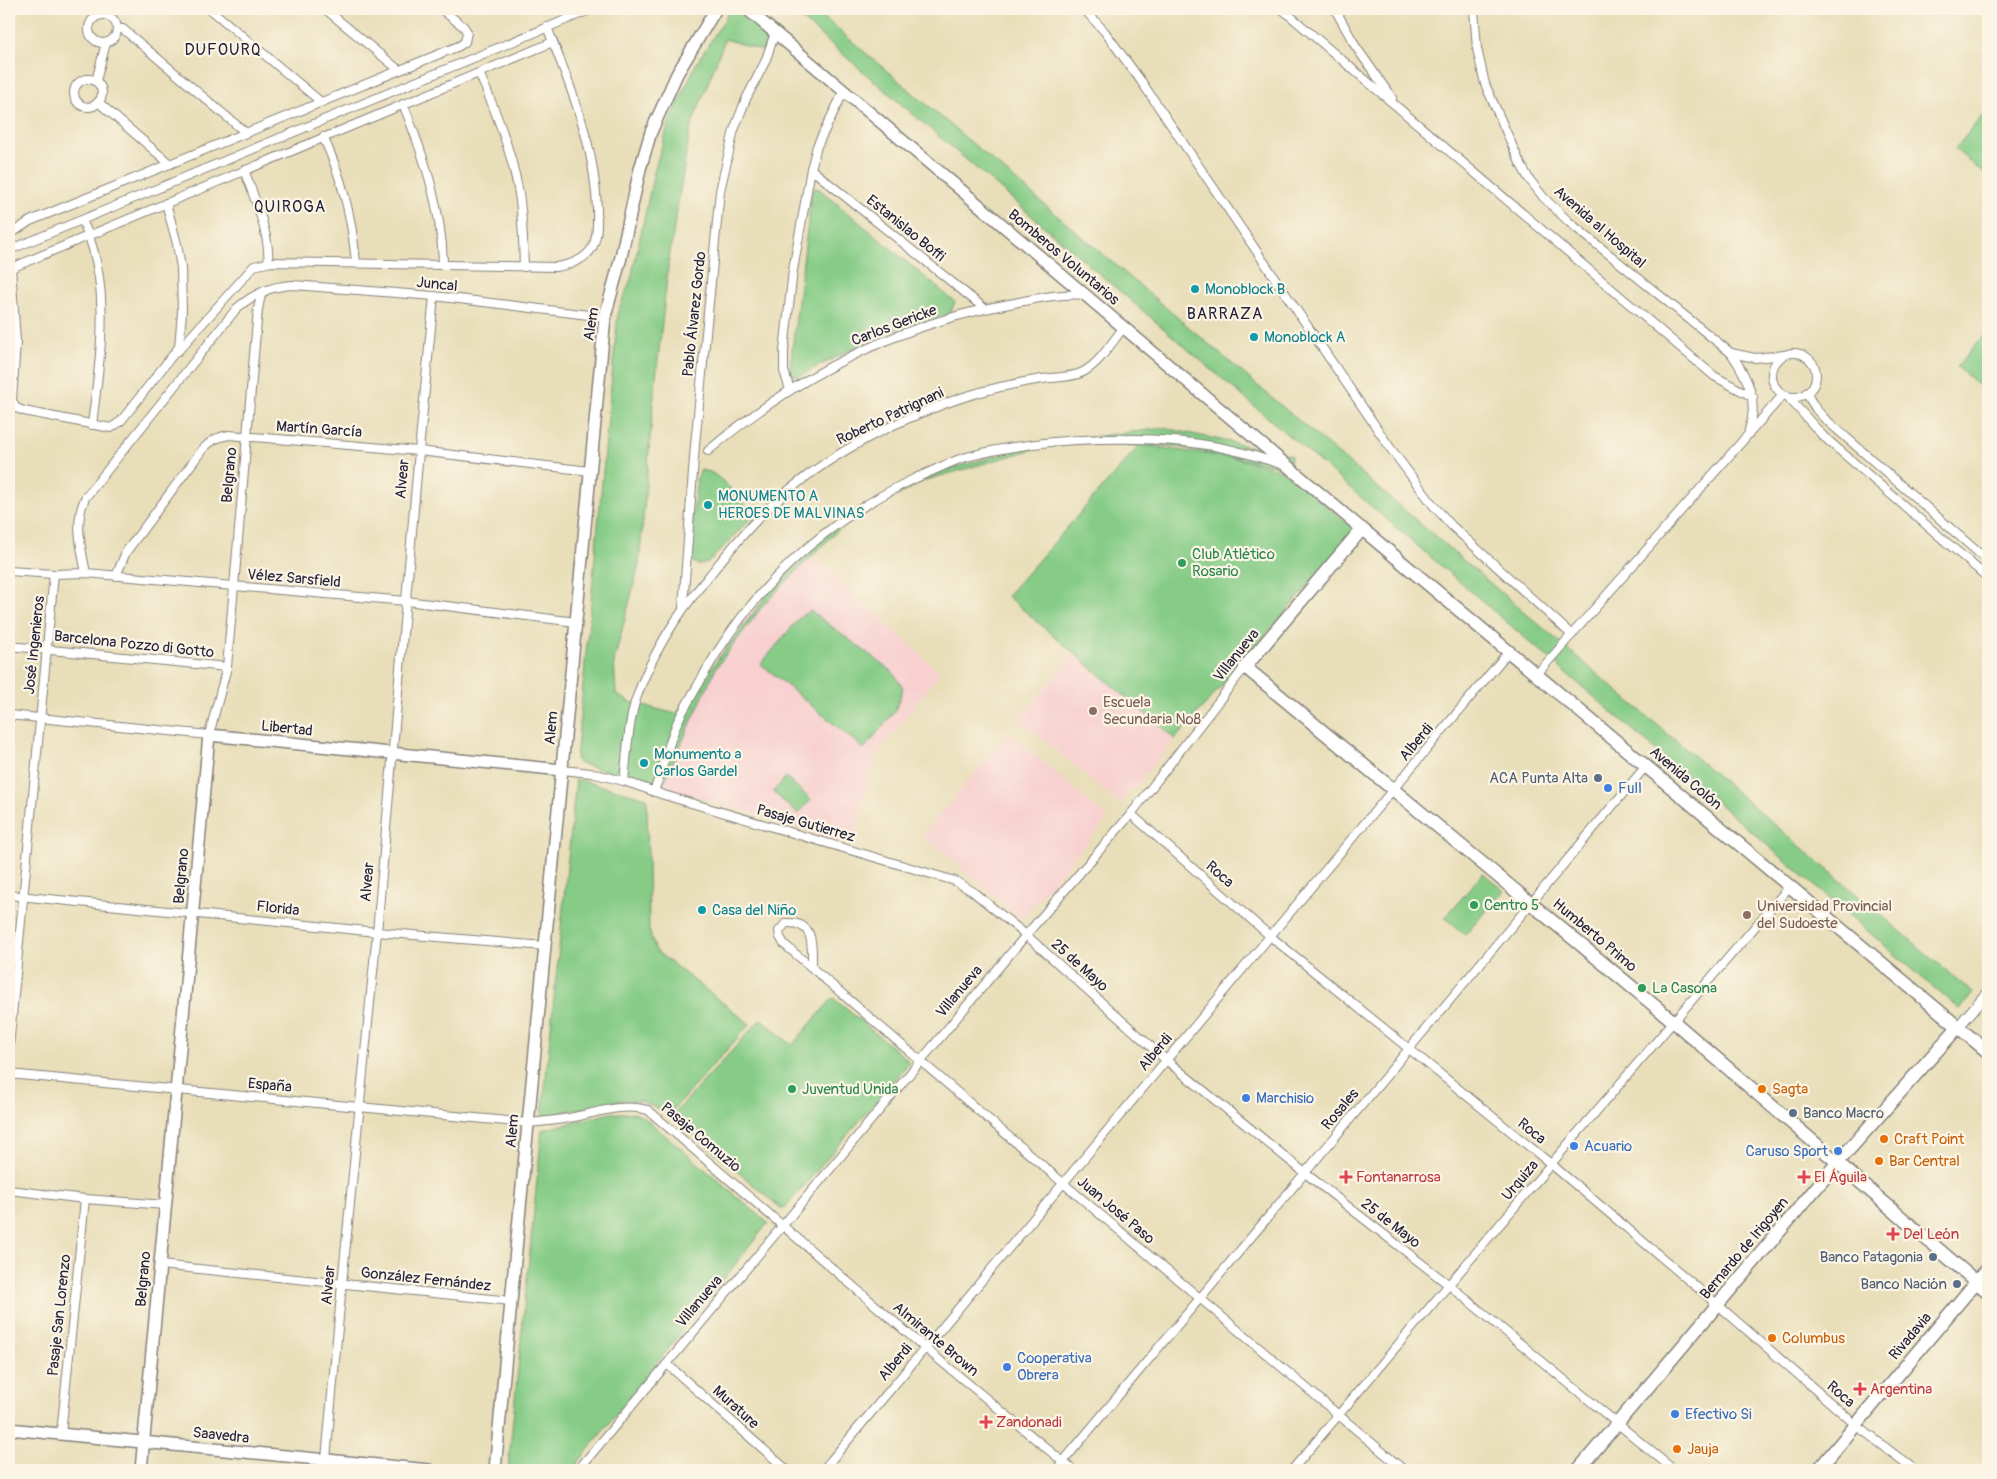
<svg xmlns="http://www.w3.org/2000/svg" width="1997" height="1479" viewBox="0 0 1997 1479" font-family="Pangolin,sans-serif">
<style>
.built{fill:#f7d0cf}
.green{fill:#86cc87;stroke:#547761;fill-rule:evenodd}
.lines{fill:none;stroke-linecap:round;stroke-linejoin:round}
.minor-casing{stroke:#85807a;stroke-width:10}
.tertiary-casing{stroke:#85807a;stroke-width:12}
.secondary-casing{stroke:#85807a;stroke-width:14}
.primary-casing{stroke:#85807a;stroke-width:15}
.minor{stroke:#fff;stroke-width:8}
.tertiary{stroke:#fff;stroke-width:10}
.secondary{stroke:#fff;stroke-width:11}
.primary{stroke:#fff;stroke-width:12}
.culture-dot{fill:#0f9aa8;stroke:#fcf5e5;stroke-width:2}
.leisure-dot{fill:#2e9e5b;stroke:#fcf5e5;stroke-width:2}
.education-dot{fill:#8d6e63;stroke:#fcf5e5;stroke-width:2}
.service-dot{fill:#5c6f8a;stroke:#fcf5e5;stroke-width:2}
.shop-dot{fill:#3f7fe0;stroke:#fcf5e5;stroke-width:2}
.food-dot{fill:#e8710a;stroke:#fcf5e5;stroke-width:2}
.health-dot{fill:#e0444e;stroke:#fcf5e5;stroke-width:2}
.labels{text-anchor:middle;stroke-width:4.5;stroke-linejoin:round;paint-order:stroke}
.street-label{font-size:15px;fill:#22223b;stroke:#fcf5e5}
.culture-label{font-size:15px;fill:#0d838f;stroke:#fcf5e5;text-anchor:start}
.leisure-label{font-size:15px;fill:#27864d;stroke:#fcf5e5;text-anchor:start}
.education-label{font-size:15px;fill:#785e54;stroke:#fcf5e5;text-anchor:start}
.service-label{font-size:15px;fill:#4e5e75;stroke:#fcf5e5;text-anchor:end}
.shop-label{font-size:15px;fill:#366cbe;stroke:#fcf5e5;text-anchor:start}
.food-label{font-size:15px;fill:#c56008;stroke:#fcf5e5;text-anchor:start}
.health-label{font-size:15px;fill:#be3a42;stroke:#fcf5e5;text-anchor:start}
.neighbourhood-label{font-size:16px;letter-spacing:1px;fill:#22223b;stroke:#fcf5e5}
</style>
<rect width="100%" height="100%" fill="#fcf5e5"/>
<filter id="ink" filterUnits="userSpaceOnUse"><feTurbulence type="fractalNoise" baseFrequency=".02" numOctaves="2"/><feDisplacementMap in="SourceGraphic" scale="10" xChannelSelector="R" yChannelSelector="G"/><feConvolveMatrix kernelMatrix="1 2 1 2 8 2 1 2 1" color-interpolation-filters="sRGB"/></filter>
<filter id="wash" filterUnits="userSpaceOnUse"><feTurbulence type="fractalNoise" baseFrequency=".0096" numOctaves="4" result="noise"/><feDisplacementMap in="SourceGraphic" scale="20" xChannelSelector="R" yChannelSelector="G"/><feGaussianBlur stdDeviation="1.12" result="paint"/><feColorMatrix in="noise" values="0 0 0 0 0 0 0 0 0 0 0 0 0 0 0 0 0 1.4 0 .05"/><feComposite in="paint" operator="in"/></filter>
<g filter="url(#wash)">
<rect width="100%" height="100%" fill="#e8deb9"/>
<g class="built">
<path d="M807,550L940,673L875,757L852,845L662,786L685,719L710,668L746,617Z"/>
<path d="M1074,654L1175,739L1120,804L1019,719Z"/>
<path d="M1009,733L1108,818L1021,919L922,835Z"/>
</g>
<g class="green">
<path d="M731,9H743L769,34V36L763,51L725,39L690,130L669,259L653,405L639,565L614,661L616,694L630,702L676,714L770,591L839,523L925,476L1037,444L1164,428L1291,455L1290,468L1235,458L1282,470L1357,530L1175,739L1007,596L1139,446L1059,442L923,481L840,528L764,604L716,668L662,786L581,764L576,761L618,311L631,279L655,168L669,123L696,64ZM1141,445L1176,446L1235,458Z"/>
<path d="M790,9H814L1973,993L1960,1010Z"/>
<path d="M1988,109V177L1955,149Z"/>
<path d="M818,188L955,302L950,314L881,334L799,376L792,375L790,366L812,190Z"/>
<path d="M1988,330V393L1957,367Z"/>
<path d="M701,470C704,471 709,471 712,473C723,479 748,505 752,517L708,563L698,565L692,561L690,542L697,478Z"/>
<path d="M811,611L893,672L903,688L895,711L864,749L761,664L801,616Z"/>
<path d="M786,777L811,800L798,814L773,792Z"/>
<path d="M576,779L647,798L649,930L656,951L750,1024L669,1114L641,1101H615L542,1117Z"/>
<path d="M1483,873L1504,891L1465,935L1445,918Z"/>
<path d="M833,998L910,1062L783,1210L672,1116L761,1019L792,1045Z"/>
<path d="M611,1113H635L645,1118L768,1223L572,1470H509L508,1469L542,1130Z"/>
</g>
</g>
<g filter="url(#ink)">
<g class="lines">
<g class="minor-casing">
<g id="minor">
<path d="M210,9L321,102"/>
<path d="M325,9L399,70"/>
<path d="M1084,9L1105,32L1141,81L1391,449L1433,505L1452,526L1572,635"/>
<path d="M1282,9L1714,376L1753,397"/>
<path d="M1335,9L1356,47L1392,98"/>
<path d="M1474,9L1477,49L1485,84L1520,163L1529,179L1544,198L1569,222L1731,353L1755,358L1784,355"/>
<circle cx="103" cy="29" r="14"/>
<path d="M117,29H123L246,133"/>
<path d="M479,73C496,111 512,152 519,194C523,218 523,242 524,267"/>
<circle cx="88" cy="93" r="14"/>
<path d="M96,81L106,43"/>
<path d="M98,102L170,164"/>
<path d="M403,104C424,156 442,209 443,265"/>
<path d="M323,137C343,178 352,218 356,263"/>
<path d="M811,169L984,308"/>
<path d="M244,170C253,194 271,237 268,262"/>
<path d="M82,220C113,284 100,357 92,425"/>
<path d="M9,235L30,221L459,46L465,42L467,32L464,27L441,9"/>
<path d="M9,250L592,9"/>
<path d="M11,268L16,342L12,400L16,408L24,411L111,428L121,421L179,347L182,312L181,268L177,244L166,203"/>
<path d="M9,269L553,42"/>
<path d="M177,352L254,266L271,262L556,267C569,265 585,260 592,248C598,237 597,222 597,210C595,145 571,87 547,27"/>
<circle cx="1794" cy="375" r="22"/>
<path d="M1731,353C1748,378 1759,401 1749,430"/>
<path d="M790,390L784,371V351L793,270L811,169L817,146L844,91"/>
<path d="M1806,393L1816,409L1824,418L1988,561"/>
<path d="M1788,397L1823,436L1988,578"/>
<path d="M708,451C796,376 896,325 1009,304C1034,299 1059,293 1085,295"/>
<path d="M9,571L54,574L86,573L406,601L576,622"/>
<path d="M86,573C81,547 74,523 85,498L237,308C254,294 270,286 293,285L434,296L605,317"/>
<path d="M116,576L126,552L202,450C210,441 217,437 229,435L419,451L590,471"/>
<path d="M683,607L695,445L720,191L734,130L746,99L765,62L775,33"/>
<path d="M9,646L227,667"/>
<path d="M1537,674L1783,395"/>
<path d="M9,715L209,735L227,667L258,309L261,295L265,291"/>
<path d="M562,770L591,773L624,781L664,795L955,881L972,891L1026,935L1166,1060L1305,1173L1449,1285L1674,1470"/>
<path d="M624,781C627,754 628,725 636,699C652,652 678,613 709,576C728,552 749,526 772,505C820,460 882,427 944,404C975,392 1010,384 1042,379C1055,377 1072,378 1083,372C1100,363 1112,342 1124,327"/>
<path d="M654,792C662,769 668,746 677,723C683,710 691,697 698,685C749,590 821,522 918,477C933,471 948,463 963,458C1042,436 1157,432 1237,451C1252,455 1268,460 1283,465"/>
<path d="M1131,814L1270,936L1551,1164L1718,1305L1856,1425L1915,1470"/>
<path d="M9,895L377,932L545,946"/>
<path d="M812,967C812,945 815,921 786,923L779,931L780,937L784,944L1063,1183L1404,1470"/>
<path d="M9,1047L54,574"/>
<path d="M9,1074L528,1123C540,1122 551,1121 563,1119C592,1115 619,1102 648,1110L925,1348L1073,1470"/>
<path d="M9,1190L85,1199L166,1205"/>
<path d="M160,1265L511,1301"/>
<path d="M667,1364L787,1470"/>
<path d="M61,1434L85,1199"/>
<path d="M325,1470L342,1284L377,932L419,451L434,296"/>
<path d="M578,1470L1026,935L1131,814L1245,667"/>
<path d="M823,1470L1509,651"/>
<path d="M1056,1470L1646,766"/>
<path d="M1292,1470L1551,1164L1790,886"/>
</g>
</g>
<g class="tertiary-casing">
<path id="tertiary" d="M1958,1027L1988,992"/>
</g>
<g class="secondary-casing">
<g id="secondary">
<path d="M747,9L1362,529"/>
<path d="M9,1429L429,1470"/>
<path d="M141,1470L209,735L562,770"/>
<path d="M495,1470L605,317L621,257L640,169L651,132L677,74L716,9"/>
</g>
</g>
<g class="primary-casing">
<g id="primary">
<path d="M1988,1052L1362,529L1245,667L1673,1021L1988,1292"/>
<path d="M1578,1470L1838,1162L1958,1027"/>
<path d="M1818,1470L1988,1268"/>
</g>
</g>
<use href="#minor" class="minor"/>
<use href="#tertiary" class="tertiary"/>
<use href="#secondary" class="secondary"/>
<use href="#primary" class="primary"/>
</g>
</g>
<g class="culture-dot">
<circle cx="1195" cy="289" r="5"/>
<circle cx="1254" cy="337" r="5"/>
<circle cx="708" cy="505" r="5"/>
<circle cx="644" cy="763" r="5"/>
<circle cx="702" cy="910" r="5"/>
</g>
<g class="leisure-dot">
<circle cx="1182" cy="563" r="5"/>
<circle cx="1474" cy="905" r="5"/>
<circle cx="1642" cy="988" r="5"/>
<circle cx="792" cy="1089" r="5"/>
</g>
<g class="education-dot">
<circle cx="1093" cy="711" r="5"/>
<circle cx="1747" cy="915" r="5"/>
</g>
<g class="service-dot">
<circle cx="1598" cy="778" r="5"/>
<circle cx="1793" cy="1113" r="5"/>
<circle cx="1933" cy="1257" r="5"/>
<circle cx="1957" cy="1284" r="5"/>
</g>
<g class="shop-dot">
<circle cx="1608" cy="788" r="5"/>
<circle cx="1246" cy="1098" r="5"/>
<circle cx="1574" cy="1146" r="5"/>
<circle cx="1838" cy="1151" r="5"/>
<circle cx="1007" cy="1367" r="5"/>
<circle cx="1675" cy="1414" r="5"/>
</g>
<g class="food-dot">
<circle cx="1762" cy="1089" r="5"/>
<circle cx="1884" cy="1139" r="5"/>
<circle cx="1879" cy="1161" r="5"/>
<circle cx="1772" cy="1338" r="5"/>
<circle cx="1677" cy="1449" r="5"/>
</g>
<g class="health-dot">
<path d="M1343.5 1169.5h5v5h5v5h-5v5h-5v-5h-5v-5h5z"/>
<path d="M1801.5 1169.5h5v5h5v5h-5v5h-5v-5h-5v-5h5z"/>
<path d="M1890.5 1226.5h5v5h5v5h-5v5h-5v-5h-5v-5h5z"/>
<path d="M1857.5 1381.5h5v5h5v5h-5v5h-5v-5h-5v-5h5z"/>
<path d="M983.5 1414.5h5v5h5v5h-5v5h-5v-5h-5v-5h5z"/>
</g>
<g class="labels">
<g class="street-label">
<text transform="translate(1600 227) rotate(41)" y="5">Avenida al Hospital</text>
<text transform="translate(906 228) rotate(39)" y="5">Estanislao Boffi</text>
<text transform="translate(1064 257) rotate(40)" y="5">Bomberos Voluntarios</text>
<text transform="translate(437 284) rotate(6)" y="5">Juncal</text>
<text transform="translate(694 314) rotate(-84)" y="5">Pablo Álvarez Gordo</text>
<text transform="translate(591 324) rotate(-81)" y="5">Alem</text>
<text transform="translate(894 325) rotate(-21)" y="5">Carlos Gericke</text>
<text transform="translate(890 416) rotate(-25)" y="5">Roberto Patrignani</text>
<text transform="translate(319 429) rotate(4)" y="5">Martín García</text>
<text transform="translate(229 475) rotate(-85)" y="5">Belgrano</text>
<text transform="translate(402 479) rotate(-85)" y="5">Alvear</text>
<text transform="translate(294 578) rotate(5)" y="5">Vélez Sarsfield</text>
<text transform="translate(134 644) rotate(6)" y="5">Barcelona Pozzo di Gotto</text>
<text transform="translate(34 645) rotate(-84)" y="5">José Ingenieros</text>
<text transform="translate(1236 655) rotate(-51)" y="5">Villanueva</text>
<text transform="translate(287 728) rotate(6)" y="5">Libertad</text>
<text transform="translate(551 728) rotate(-85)" y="5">Alem</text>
<text transform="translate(1416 742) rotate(-50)" y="5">Alberdi</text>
<text transform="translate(1686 778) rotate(40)" y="5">Avenida Colón</text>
<text transform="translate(806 823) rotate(16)" y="5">Pasaje Gutierrez</text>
<text transform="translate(1220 874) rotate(41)" y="5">Roca</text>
<text transform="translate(181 876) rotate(-85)" y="5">Belgrano</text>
<text transform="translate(367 882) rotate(-85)" y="5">Alvear</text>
<text transform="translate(278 908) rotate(6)" y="5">Florida</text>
<text transform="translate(1595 935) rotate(40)" y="5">Humberto Primo</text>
<text transform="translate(1080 965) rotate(42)" y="5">25 de Mayo</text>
<text transform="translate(959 991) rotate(-50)" y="5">Villanueva</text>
<text transform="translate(1155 1052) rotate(-50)" y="5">Alberdi</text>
<text transform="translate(270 1085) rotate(5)" y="5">España</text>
<text transform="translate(1340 1109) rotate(-50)" y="5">Rosales</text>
<text transform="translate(512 1131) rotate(-85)" y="5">Alem</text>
<text transform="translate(1532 1131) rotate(39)" y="5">Roca</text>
<text transform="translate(701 1137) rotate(40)" y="5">Pasaje Comuzio</text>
<text transform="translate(1520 1180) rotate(-50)" y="5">Urquiza</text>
<text transform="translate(1116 1210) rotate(40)" y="5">Juan José Paso</text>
<text transform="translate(1391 1223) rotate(38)" y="5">25 de Mayo</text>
<text transform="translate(1744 1248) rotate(-50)" y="5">Bernardo de Irigoyen</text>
<text transform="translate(143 1279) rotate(-85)" y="5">Belgrano</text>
<text transform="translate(426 1279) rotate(6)" y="5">González Fernández</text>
<text transform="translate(328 1285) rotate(-85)" y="5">Alvear</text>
<text transform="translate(699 1301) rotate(-50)" y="5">Villanueva</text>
<text transform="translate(59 1315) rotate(-84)" y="5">Pasaje San Lorenzo</text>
<text transform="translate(1910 1336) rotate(-50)" y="5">Rivadavia</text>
<text transform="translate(936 1339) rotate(40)" y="5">Almirante Brown</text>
<text transform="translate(895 1362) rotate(-50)" y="5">Alberdi</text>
<text transform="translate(1841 1394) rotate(41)" y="5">Roca</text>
<text transform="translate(736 1407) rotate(42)" y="5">Murature</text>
<text transform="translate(221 1435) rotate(6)" y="5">Saavedra</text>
</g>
<g class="culture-label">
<text x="1205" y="294">Monoblock B</text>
<text x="1264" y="342">Monoblock A</text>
<text x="718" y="501">MONUMENTO A<tspan x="718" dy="17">HEROES DE MALVINAS</tspan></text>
<text x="654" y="759">Monumento a<tspan x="654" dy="17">Carlos Gardel</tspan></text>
<text x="712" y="915">Casa del Niño</text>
</g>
<g class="leisure-label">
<text x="1192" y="559">Club Atlético<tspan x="1192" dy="17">Rosario</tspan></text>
<text x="1484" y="910">Centro 5</text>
<text x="1652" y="993">La Casona</text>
<text x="802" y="1094">Juventud Unida</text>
</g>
<g class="education-label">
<text x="1103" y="707">Escuela<tspan x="1103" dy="17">Secundaria Nº8</tspan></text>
<text x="1757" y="911">Universidad Provincial<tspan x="1757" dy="17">del Sudoeste</tspan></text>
</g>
<g class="service-label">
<text x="1588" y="783">ACA Punta Alta</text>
<text x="1803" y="1118" text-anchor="start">Banco Macro</text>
<text x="1923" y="1262">Banco Patagonia</text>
<text x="1947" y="1289">Banco Nación</text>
</g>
<g class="shop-label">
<text x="1618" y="793">Full</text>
<text x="1256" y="1103">Marchisio</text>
<text x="1584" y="1151">Acuario</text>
<text x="1828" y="1156" text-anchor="end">Caruso Sport</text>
<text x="1017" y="1363">Cooperativa<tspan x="1017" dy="17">Obrera</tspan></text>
<text x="1685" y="1419">Efectivo Si</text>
</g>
<g class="food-label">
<text x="1772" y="1094">Sagta</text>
<text x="1894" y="1144">Craft Point</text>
<text x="1889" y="1166">Bar Central</text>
<text x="1782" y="1343">Columbus</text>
<text x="1687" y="1454">Jauja</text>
</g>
<g class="health-label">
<text x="1356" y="1182">Fontanarrosa</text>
<text x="1814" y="1182">El Águila</text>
<text x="1903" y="1239">Del León</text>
<text x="1870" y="1394">Argentina</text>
<text x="996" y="1427">Zandonadi</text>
</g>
<g class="neighbourhood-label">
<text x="223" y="55">DUFOURQ</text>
<text x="290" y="212">QUIROGA</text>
<text x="1225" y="319">BARRAZA</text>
</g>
</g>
<rect width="1997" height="1479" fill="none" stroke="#fcf5e5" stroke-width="30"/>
</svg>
